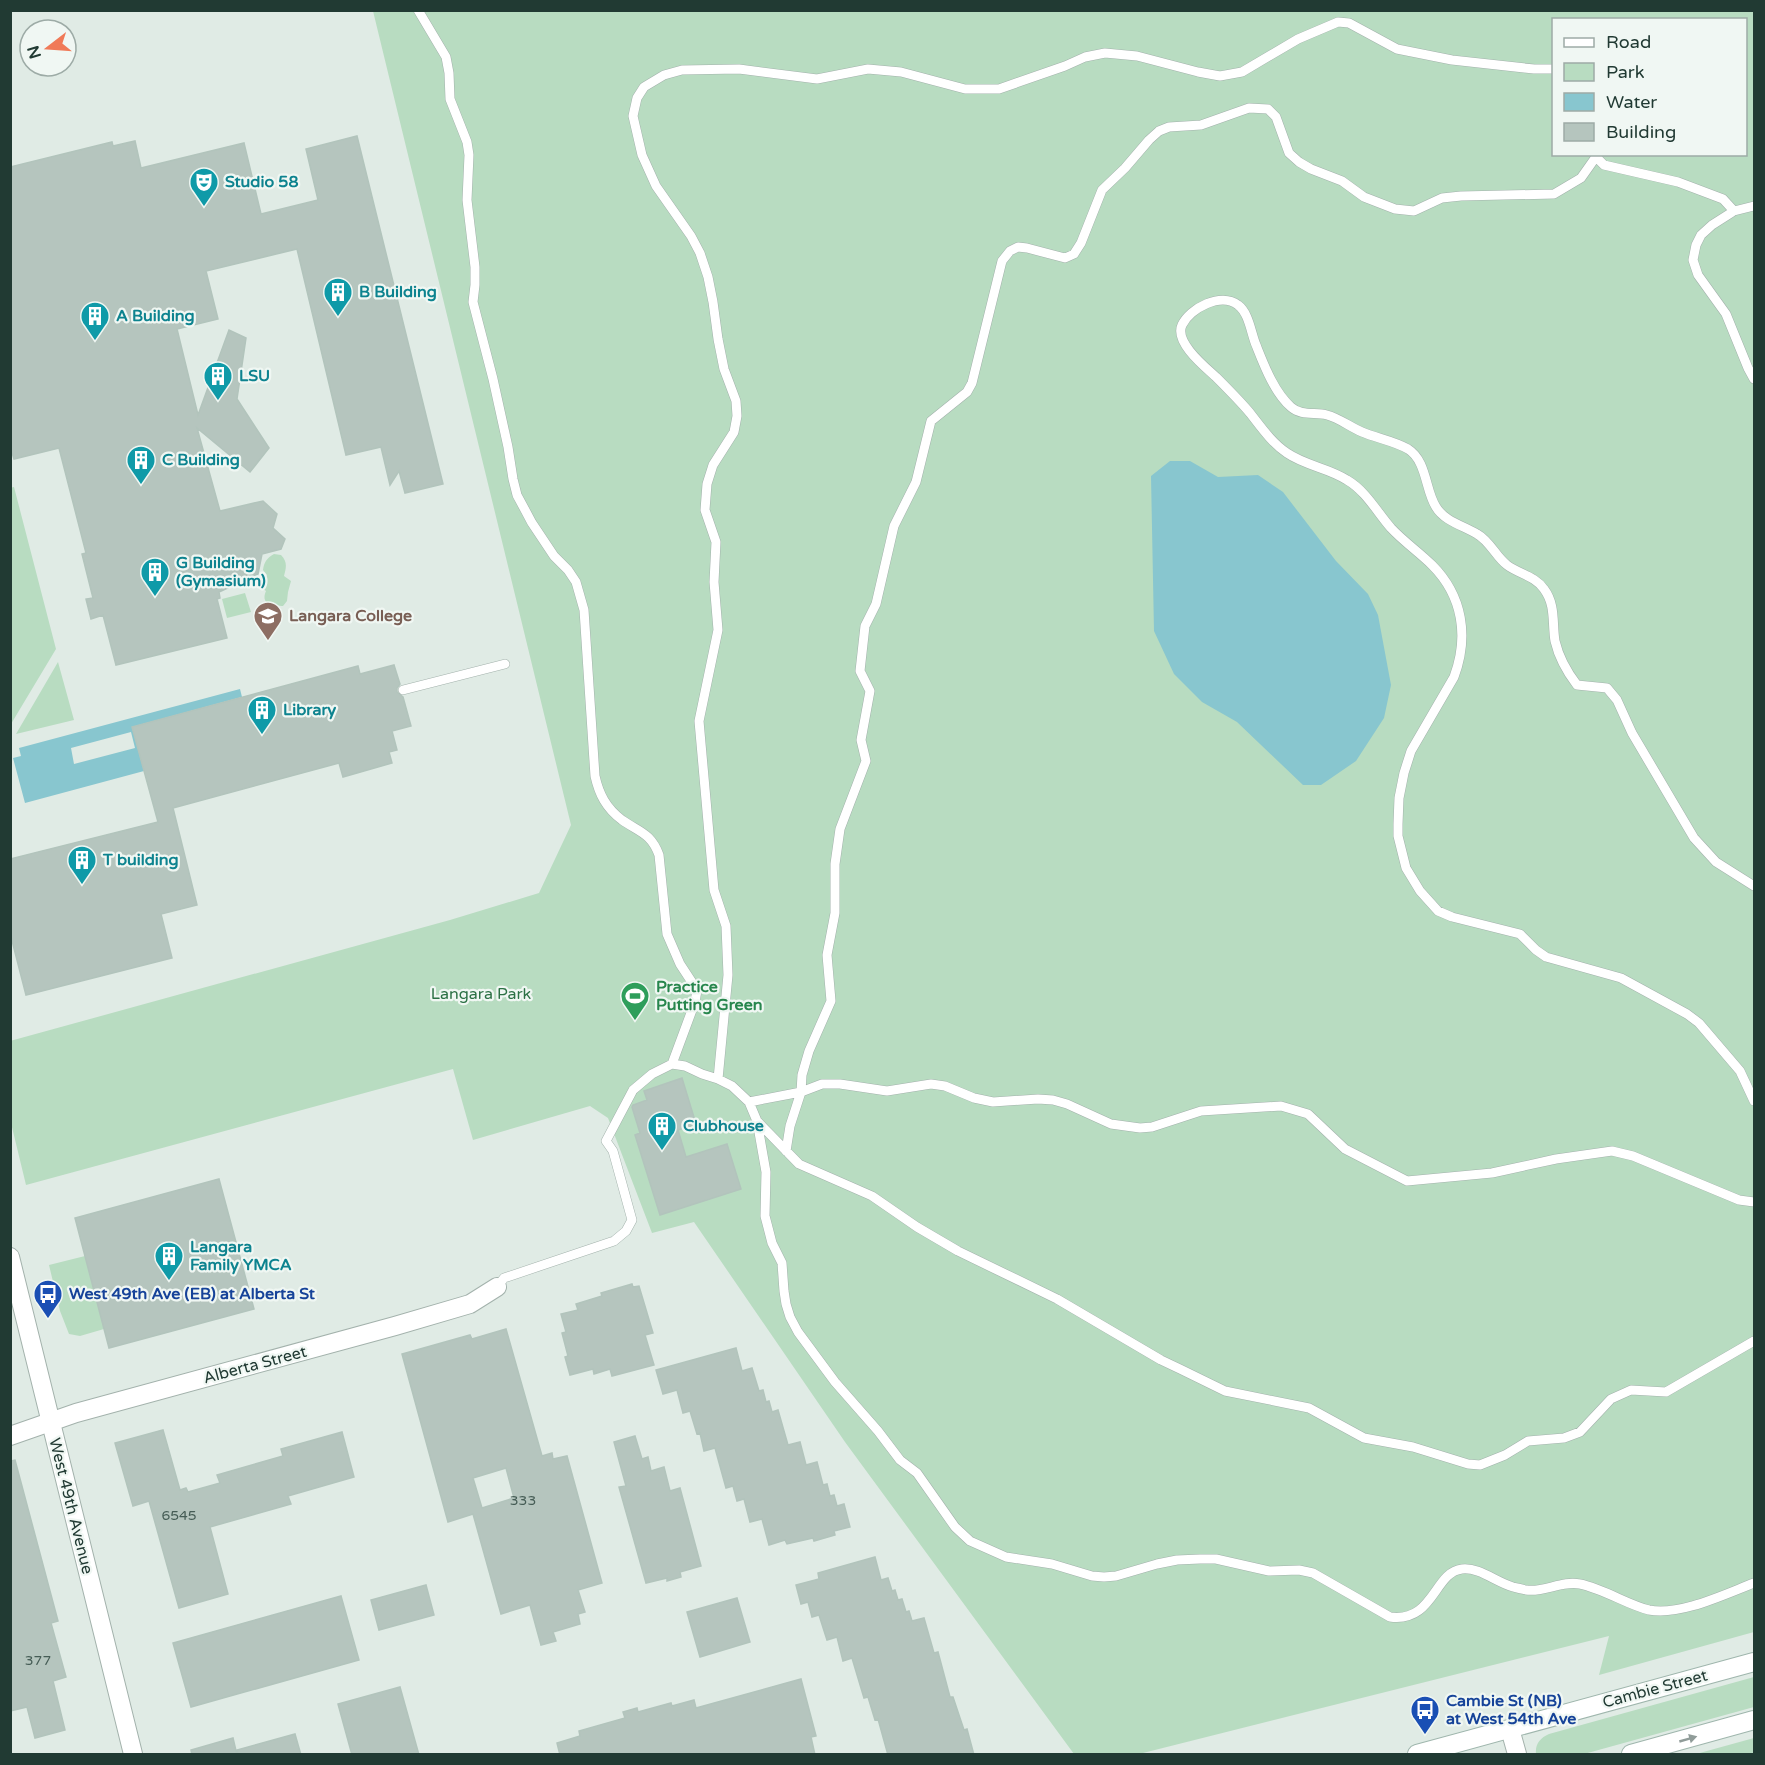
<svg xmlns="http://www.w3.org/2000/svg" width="1765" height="1765" font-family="'Varela Round',sans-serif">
<rect width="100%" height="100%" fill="#e0ebe5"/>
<path fill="#b8dcc1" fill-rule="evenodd" d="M373,11H1754V1632L1599,1675L1609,1636L1139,1754H1074L845,1442L694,1222L652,1233L608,1118L590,1106L473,1140L453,1069L26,1185L11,1123L10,1041L450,920L539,893L571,825ZM1554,20H1746V154H1554Z
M14,487L56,649L11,724L10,488Z
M274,554L281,555C288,562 286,568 284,576L291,581L288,592L287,601L283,606C273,605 260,605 266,591L262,588V583L267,575L263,570C264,562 267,558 274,554Z
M245,593L251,612L227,618L222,599Z
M58,662L74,720L16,734Z
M85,1256L104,1329L80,1336L69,1334L60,1311L49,1265Z
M1754,1677V1707L1584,1754H1536C1535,1744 1540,1738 1549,1734Z
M1754,1738V1754H1696Z"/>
<path fill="#88c6cf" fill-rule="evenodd" d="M1170,461H1190L1218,477L1258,475L1283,492L1336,561L1368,594L1378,615L1391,685L1384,718L1356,761L1321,785H1303L1237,722L1202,702L1174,674L1154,631L1151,476Z
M240,689L242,697L132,727L144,771L25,803L13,758L21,756L19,748ZM131,732L135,748L74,764L71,748Z"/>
<path fill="#b5c5be" stroke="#b2c4bc" stroke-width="1.5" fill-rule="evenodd" d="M357,136L443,484L405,493L399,471L390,485L381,447L346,455L297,249L206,271L218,319L177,329L198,415L229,330L246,338L237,399L269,448L250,472L197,428L220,511L263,501L277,514L273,528L285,539L281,549L262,554L258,574L219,592L220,598L217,599L227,638L116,665L103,615L91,619L86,599L93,598L82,554L86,553L59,448L14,459L10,446V167L112,142L113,146L135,141L141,168L244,143L261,214L318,200L306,149Z
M394,665L400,684L397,688V692L403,697L411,726L392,731L397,750L389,752L392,763L343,777L339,763L173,808L197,905L161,914L172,958L26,995L10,933V859L158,822L132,727L358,666L360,674Z
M682,1078L696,1124L678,1130L686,1157L727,1144L741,1189L660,1215L635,1135L640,1133L632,1107L633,1105L647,1100L644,1091Z
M219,1179L254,1309L109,1348L75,1218Z
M632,1284L633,1287L639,1286L653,1333L645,1335L654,1365L612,1376L610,1369L594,1374L593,1369L570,1375L565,1357L568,1356L562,1333L566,1332L561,1314L578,1310L576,1304L602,1296L601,1293Z
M506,1329L542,1456L552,1453L553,1459L567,1456L602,1583L578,1590L585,1612L578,1614L580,1624L553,1632L556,1641L541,1645L530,1605L501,1614L473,1514L448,1522L402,1354L470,1335L472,1339ZM506,1468L514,1498L482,1508L473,1478Z
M736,1348L742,1371L752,1368L759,1391L763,1390L766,1402L769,1401L772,1412L778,1410L788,1445L800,1442L806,1465L817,1462L823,1485L827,1484L830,1496L834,1495L837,1506L844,1504L850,1527L834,1531L835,1535L814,1541L813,1538L787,1544L785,1540L769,1545L762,1519L750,1522L744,1499L737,1501L733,1486L726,1488L715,1448L704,1451L700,1433L697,1434L690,1411L683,1413L677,1390L663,1394L656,1370Z
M163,1430L180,1490L186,1488L188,1492L220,1483L217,1475L283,1456L281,1449L342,1432L354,1477L288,1496L291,1504L210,1527L228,1594L179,1608L149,1501L133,1506L115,1443Z
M635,1436L642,1459L648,1457L651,1471L664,1467L670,1491L680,1488L701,1566L680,1572L681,1577L667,1581V1578L646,1583L619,1487L626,1486L614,1442Z
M15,1460L58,1621L51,1623L66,1677L53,1681L65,1730L35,1738L27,1707L10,1711V1461Z
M875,1557L881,1580L888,1578L892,1591L895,1590L898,1600L902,1599L906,1612L909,1611L912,1621L924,1618L934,1653L938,1652L950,1697H953L964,1730L967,1729L974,1755H888L878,1719L875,1720L868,1697L864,1698L852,1658L843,1661L837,1637L827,1640L819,1615L812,1617L808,1602L801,1604L796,1585L819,1579L818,1573Z
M426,1585L434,1615L379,1630L371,1600Z
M341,1596L359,1660L191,1707L173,1643Z
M737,1598L750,1642L700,1657L687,1612Z
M801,1679L816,1736L811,1737L815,1755H560L557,1743L580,1736L579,1731L625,1718L623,1712L637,1708L638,1712L671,1703L672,1706L694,1700L696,1708Z
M400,1687L419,1755H352L338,1704Z
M295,1734L301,1755H238L237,1750Z
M233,1738L237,1755H192L191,1750Z"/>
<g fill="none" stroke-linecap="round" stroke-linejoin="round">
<g stroke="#a3b2ac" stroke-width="10">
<path id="service" d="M418,10L446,57L449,73L450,99L467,142L469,155L467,200L475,267V285L473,302L493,379L508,447L513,479L517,495L532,523L554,556L568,570L576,582L584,610L595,776C599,794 606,808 622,820C639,832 651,833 659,855L667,934L680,964L697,990L695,1002L672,1064
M1597,158L1604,165L1678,182L1723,199L1734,211
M1754,206L1734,211L1712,225L1701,235L1696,245L1693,260L1698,275L1726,314L1748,368L1754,379
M403,690L505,664
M1754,886L1716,862L1694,838L1632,733L1617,700L1607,688L1577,685C1567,672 1559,658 1555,641C1552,623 1556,605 1544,589C1535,576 1519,574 1507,565C1496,557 1490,541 1477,534C1464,526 1444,521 1436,507C1425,490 1427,461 1408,449C1394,441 1376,438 1362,432C1350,427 1339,418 1327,415C1315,412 1301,416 1291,407C1274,392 1264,365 1256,345C1251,333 1249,313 1238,305C1221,292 1190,308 1182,325C1174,342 1205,367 1216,377C1228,389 1240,401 1250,413C1261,427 1272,443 1287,453C1306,466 1329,468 1347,480C1366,491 1377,512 1391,528C1404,542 1419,552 1432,565C1463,596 1469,637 1454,677L1411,751L1404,773L1399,798L1398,824V836L1406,868L1420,891L1438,911L1452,917L1520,934L1536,950L1546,957L1621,978L1687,1014L1699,1023L1740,1071L1754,1101
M718,1079L728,975L726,926L714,890L699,721L718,630L714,582L716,542L705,510L707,484L713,465L734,432L737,416L736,401L724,369L718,339L713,302L708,277L700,253L691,236L656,186L642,155L633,116L637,98L644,87L664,75L682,70L739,69L817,79L868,69L901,72L965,89H999L1065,66L1085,57L1105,53L1137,56L1198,72L1220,76L1242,72L1298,39L1338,22L1349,23L1397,49L1452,60L1534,69H1554
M749,1102L801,1092L822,1084H840L887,1091L931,1084L945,1086L974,1098L993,1102L1038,1099L1053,1100L1067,1104L1111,1124L1140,1128L1152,1127L1201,1111L1281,1106L1308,1114L1345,1149L1407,1181L1492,1173L1556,1159L1612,1151L1633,1156L1739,1200L1754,1202
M758,1122L799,1164L872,1196L917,1227L958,1251L1057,1299L1161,1360L1180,1369L1225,1391L1309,1408L1364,1438L1413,1447L1468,1464L1480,1465L1505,1455L1528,1441L1564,1438L1580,1432L1611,1399L1631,1390L1666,1392L1754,1341
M786,1151L790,1126L801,1092L802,1075L809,1051L831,1001L827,955L835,913V864L840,829L866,761L861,740L870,691L860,671L865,626L876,604L894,526L916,482L931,421L967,392L972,383L1002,261L1010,251L1018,247L1027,248L1065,258L1074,254L1081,243L1102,190L1125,168L1149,140L1159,131L1169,127L1201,125L1249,108L1268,109L1276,117L1289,153L1299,162L1311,169L1342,181L1364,197L1395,209L1414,211L1442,198L1461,196L1554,194L1581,178L1598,154
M497,1287L504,1278L614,1241L626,1231L632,1220L613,1151L606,1141L633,1090L652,1074L672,1064L685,1066L702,1074L718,1079L732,1086L749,1102L757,1121L766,1172L765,1216L772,1243L782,1263L784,1291L786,1304L790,1317L798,1332L835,1382L878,1431L900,1460L917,1473L955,1527L970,1541L1006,1557L1052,1564L1092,1576L1104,1577L1116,1576L1157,1564L1177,1560L1200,1559H1216L1269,1571L1299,1570L1313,1573L1390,1617C1434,1623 1434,1572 1462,1569C1479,1567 1496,1582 1513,1587C1517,1588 1522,1589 1526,1590C1544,1593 1562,1580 1580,1584C1604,1589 1628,1605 1649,1610C1680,1616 1725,1594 1754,1583"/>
</g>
<g stroke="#a3b2ac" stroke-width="20">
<path id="minor" d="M10,1436L76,1413L395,1326L470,1304L497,1287
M1510,1729L1517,1754"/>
</g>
<g stroke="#a3b2ac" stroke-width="20">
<path id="tertiary" d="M10,1257L133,1754"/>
</g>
<g stroke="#9fb6ad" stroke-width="20">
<path id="secondary" d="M1417,1754L1754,1662
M1631,1754L1754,1720"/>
</g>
<use href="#service" stroke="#fff" stroke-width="9"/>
<use href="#minor" stroke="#fff" stroke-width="18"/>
<use href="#tertiary" stroke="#fff" stroke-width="18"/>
<use href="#secondary" stroke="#fff" stroke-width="18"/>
</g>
<defs><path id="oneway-solid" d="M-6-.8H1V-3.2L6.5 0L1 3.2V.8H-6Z" transform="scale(1.5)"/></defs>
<use fill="#909c99" href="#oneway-solid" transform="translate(1688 1739) rotate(-16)"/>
<defs>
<g id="theatre-pin" transform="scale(1.5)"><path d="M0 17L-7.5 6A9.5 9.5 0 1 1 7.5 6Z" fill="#0f9aa8" stroke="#f0f7f3"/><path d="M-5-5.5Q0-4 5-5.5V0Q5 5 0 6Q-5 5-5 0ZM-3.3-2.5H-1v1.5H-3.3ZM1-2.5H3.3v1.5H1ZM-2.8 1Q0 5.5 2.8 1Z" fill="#fff"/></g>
<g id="building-pin" transform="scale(1.5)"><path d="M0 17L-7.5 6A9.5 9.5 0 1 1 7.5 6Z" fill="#0f9aa8" stroke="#f0f7f3"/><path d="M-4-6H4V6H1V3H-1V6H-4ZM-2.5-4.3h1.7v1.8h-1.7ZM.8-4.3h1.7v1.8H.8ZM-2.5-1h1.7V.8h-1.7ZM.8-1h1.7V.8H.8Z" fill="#fff"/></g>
<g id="university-pin" transform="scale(1.5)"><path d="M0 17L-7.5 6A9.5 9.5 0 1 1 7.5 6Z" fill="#8d6e63" stroke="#f0f7f3"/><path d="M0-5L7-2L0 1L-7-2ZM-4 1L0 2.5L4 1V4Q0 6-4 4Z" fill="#fff"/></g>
<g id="stadium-pin" transform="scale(1.5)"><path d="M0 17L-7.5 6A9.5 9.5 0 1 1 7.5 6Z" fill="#2e9e5b" stroke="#f0f7f3"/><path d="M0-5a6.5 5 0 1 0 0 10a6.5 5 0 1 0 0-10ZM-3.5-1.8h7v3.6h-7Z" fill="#fff"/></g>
<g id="bus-pin" transform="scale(1.5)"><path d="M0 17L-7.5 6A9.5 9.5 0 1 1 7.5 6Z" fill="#1a4fb4" stroke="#f0f7f3"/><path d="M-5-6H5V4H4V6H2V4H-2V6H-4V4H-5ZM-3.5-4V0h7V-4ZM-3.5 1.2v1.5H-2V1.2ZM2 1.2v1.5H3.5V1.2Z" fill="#fff"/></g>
</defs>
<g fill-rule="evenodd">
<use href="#theatre-pin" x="204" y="182"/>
<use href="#building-pin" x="338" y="292"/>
<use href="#building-pin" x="95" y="316"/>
<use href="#building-pin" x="218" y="376"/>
<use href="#building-pin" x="141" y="460"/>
<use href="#building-pin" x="155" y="572"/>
<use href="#university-pin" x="268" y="616"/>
<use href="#building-pin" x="262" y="710"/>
<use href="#building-pin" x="82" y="860"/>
<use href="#stadium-pin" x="635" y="996"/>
<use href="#building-pin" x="662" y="1126"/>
<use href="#building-pin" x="169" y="1256"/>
<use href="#bus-pin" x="48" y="1294"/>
<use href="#bus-pin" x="1425" y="1710"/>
</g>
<g text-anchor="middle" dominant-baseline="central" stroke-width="4.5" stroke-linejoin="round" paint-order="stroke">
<g font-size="14" fill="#465d56">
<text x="523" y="1500">333</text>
<text x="179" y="1515">6545</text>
<text x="38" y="1660">377</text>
</g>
<g font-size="16" font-weight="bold" fill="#0d838f" stroke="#f0f7f3" text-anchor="start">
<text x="225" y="182">Studio 58</text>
<text x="359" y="292">B Building</text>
<text x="116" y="316">A Building</text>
<text x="239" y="376">LSU</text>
<text x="162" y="460">C Building</text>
<text x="176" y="563">G Building<tspan x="176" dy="18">(Gymasium)</tspan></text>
<text x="283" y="710">Library</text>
<text x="103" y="860">T building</text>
<text x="683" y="1126">Clubhouse</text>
<text x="190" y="1247">Langara<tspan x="190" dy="18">Family YMCA</tspan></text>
</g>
<g font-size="16" font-weight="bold" fill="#785e54" stroke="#f0f7f3" text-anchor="start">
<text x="289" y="616">Langara College</text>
</g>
<g font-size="16" font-weight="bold" fill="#27864d" stroke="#f0f7f3" text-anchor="start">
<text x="656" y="987">Practice<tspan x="656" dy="18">Putting Green</tspan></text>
</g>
<g font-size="16" fill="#2c7145" stroke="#f0f7f3">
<text x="481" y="994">Langara Park</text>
</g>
<g font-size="16" font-weight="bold" fill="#164399" stroke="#f0f7f3" text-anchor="start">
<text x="69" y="1294">West 49th Ave (EB) at Alberta St</text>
<text x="1446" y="1701">Cambie St (NB)<tspan x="1446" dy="18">at West 54th Ave</tspan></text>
</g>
<g font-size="16" fill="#213a33" stroke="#f0f7f3">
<text transform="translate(255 1365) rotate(-15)">Alberta Street</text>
<text transform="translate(71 1506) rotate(76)">West 49th Avenue</text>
<text transform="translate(1655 1689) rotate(-15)">Cambie Street</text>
</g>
</g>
<rect width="1765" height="1765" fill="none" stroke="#213a33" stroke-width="24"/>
<rect x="1552" y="18" width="195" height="138" fill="#f0f7f3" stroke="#9daba6" stroke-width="1.5"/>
<rect x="1564" y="38" width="30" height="9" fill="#ffffff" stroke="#9daba6" stroke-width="1.5"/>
<text x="1606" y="48" font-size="18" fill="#213a33">Road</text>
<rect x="1564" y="63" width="30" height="18" fill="#b8dcc1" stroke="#9daba6" stroke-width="1.5"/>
<text x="1606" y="78" font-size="18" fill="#213a33">Park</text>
<rect x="1564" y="93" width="30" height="18" fill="#88c6cf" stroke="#9daba6" stroke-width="1.5"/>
<text x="1606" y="108" font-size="18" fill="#213a33">Water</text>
<rect x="1564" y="123" width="30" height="18" fill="#b5c5be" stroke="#9daba6" stroke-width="1.5"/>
<text x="1606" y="138" font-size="18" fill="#213a33">Building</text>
<g transform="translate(48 48) rotate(253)"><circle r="28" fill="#f0f7f3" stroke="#9daba6" stroke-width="1.5"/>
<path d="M0-4.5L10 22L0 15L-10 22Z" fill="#f07a58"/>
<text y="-9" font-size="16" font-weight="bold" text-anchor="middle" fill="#213a33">N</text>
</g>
</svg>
